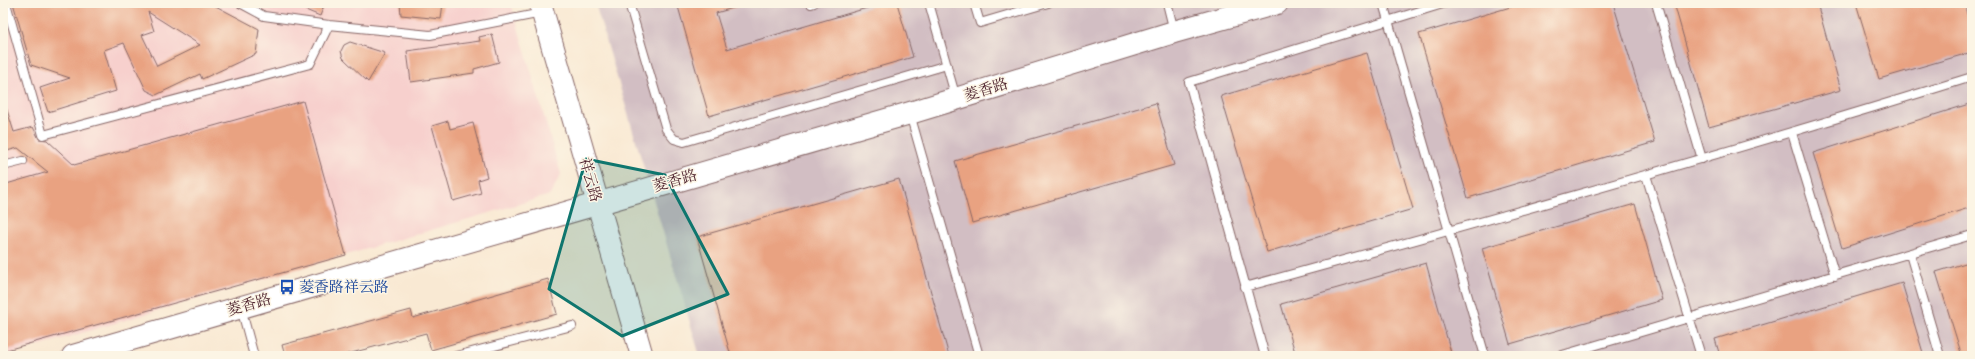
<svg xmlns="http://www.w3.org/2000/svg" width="1975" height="359" font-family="'Libre Bodoni','Noto Serif SC',serif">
<rect width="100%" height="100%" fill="#fcf5e5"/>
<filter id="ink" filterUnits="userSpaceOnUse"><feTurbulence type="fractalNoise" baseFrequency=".025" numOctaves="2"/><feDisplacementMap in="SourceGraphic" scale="8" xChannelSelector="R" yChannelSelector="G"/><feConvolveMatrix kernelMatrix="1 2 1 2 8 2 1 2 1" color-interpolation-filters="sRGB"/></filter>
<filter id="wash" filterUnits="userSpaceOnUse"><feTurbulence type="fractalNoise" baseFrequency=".012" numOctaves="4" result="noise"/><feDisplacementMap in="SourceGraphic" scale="16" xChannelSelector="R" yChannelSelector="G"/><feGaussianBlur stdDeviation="0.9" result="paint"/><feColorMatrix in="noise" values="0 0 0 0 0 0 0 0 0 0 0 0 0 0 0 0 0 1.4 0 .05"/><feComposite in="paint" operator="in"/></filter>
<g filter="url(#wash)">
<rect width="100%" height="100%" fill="#f9e9d3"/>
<path fill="#f7d0cd" d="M3,3H511L561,174L550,195L3,356Z"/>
<path fill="#d2bec3" d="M595,3H1972V356H700Z"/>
<g id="blocks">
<path fill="#e9a281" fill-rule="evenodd" d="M13,3H210L259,29L256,54L202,79L200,74L156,95L146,90L124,43L104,50L116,91L48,112L40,88L70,78L31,65ZM148,12L200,45L157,66L142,35L154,31Z
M289,3H325L320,16Z
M400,3H443L441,19L401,15Z
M677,3H740V6L716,13L727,49L884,3H897L913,57L709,116Z
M1524,3H1613L1655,142L1468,198L1419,34Z
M1674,3H1817L1841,90L1709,127Z
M1856,3H1964L1972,32V52L1879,79Z
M492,34L499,62L474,69V73L411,82L407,51L480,41L479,37Z
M350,42L385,53L368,82L343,58L341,51L344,45Z
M1367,53L1413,209L1267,252L1221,96Z
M303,101L346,255L3,351V185L48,172L18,148L3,152V107H6L14,132L33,127L39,139L47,140L74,165Z
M1156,103L1174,165L972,223L955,161Z
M1969,104L1972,114V207L1842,248L1813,153Z
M448,121L450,129L473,123L487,177L478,180L481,193L453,201L432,126Z
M899,179L949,356H731L697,237Z
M1635,204L1662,300L1510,344L1482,248Z
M1972,261V356H1962L1936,272Z
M1426,263L1452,356H1296L1281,304Z
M548,279L557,314L431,350L426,333L340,356H285L282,345L411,310L413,318Z
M1902,283L1924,356H1720L1715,339Z"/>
</g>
</g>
<g filter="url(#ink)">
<use href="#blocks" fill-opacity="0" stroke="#876666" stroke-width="1"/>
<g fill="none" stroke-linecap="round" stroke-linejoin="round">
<g stroke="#876666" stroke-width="10">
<path id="lane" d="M6,3L43,135L310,64L329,25
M240,3L264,16L329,25L430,35L542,13
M629,3L666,129L674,139L684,142L947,65
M929,3L956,98
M974,3L980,23L1048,3
M1167,3L1174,31
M1383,3L1485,356
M1656,3L1702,159
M811,4L814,3
M910,114L979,356
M1792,133L1835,276
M3,166L23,161
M1646,175L1701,356
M1910,254L1940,356
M1245,287C1488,221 1731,152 1972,77
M241,308L254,356
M456,356L572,326
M1265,356L1189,82L1446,3
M1559,356L1972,235"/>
</g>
<g stroke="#876666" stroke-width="24">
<path id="secondary" d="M540,3L642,356
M73,356L910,113L1174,32L1277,3"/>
</g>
<use href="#lane" stroke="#fff" stroke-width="8"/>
<use href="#secondary" stroke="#fff" stroke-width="22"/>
</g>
</g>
<path fill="#0f766e" fill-opacity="0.2" stroke="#0f766e" stroke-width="3" stroke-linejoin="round" d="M586,159L665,175L728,294L622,336L549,289Z"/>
<defs>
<g id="bus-bare" transform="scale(1.2)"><path d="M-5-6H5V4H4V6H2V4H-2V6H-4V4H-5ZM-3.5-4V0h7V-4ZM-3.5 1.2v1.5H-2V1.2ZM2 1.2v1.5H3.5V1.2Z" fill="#1a4fb4" stroke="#fcf5e5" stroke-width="2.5" paint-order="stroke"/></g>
</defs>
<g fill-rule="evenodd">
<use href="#bus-bare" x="287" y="287"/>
</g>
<g text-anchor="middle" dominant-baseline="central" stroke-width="3" stroke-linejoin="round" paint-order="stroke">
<g font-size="15" fill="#4a1f2b" stroke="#fcf5e5">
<text transform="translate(986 90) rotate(-17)">菱香路</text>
<text transform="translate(590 180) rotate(74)">祥云路</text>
<text transform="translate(675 181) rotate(-16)">菱香路</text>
<text transform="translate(249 305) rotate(-16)">菱香路</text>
</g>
<g font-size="15" fill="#164399" stroke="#fcf5e5" text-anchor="start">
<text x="299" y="287">菱香路祥云路</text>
</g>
</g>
<rect width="1975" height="359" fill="none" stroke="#fcf5e5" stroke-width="16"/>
</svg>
